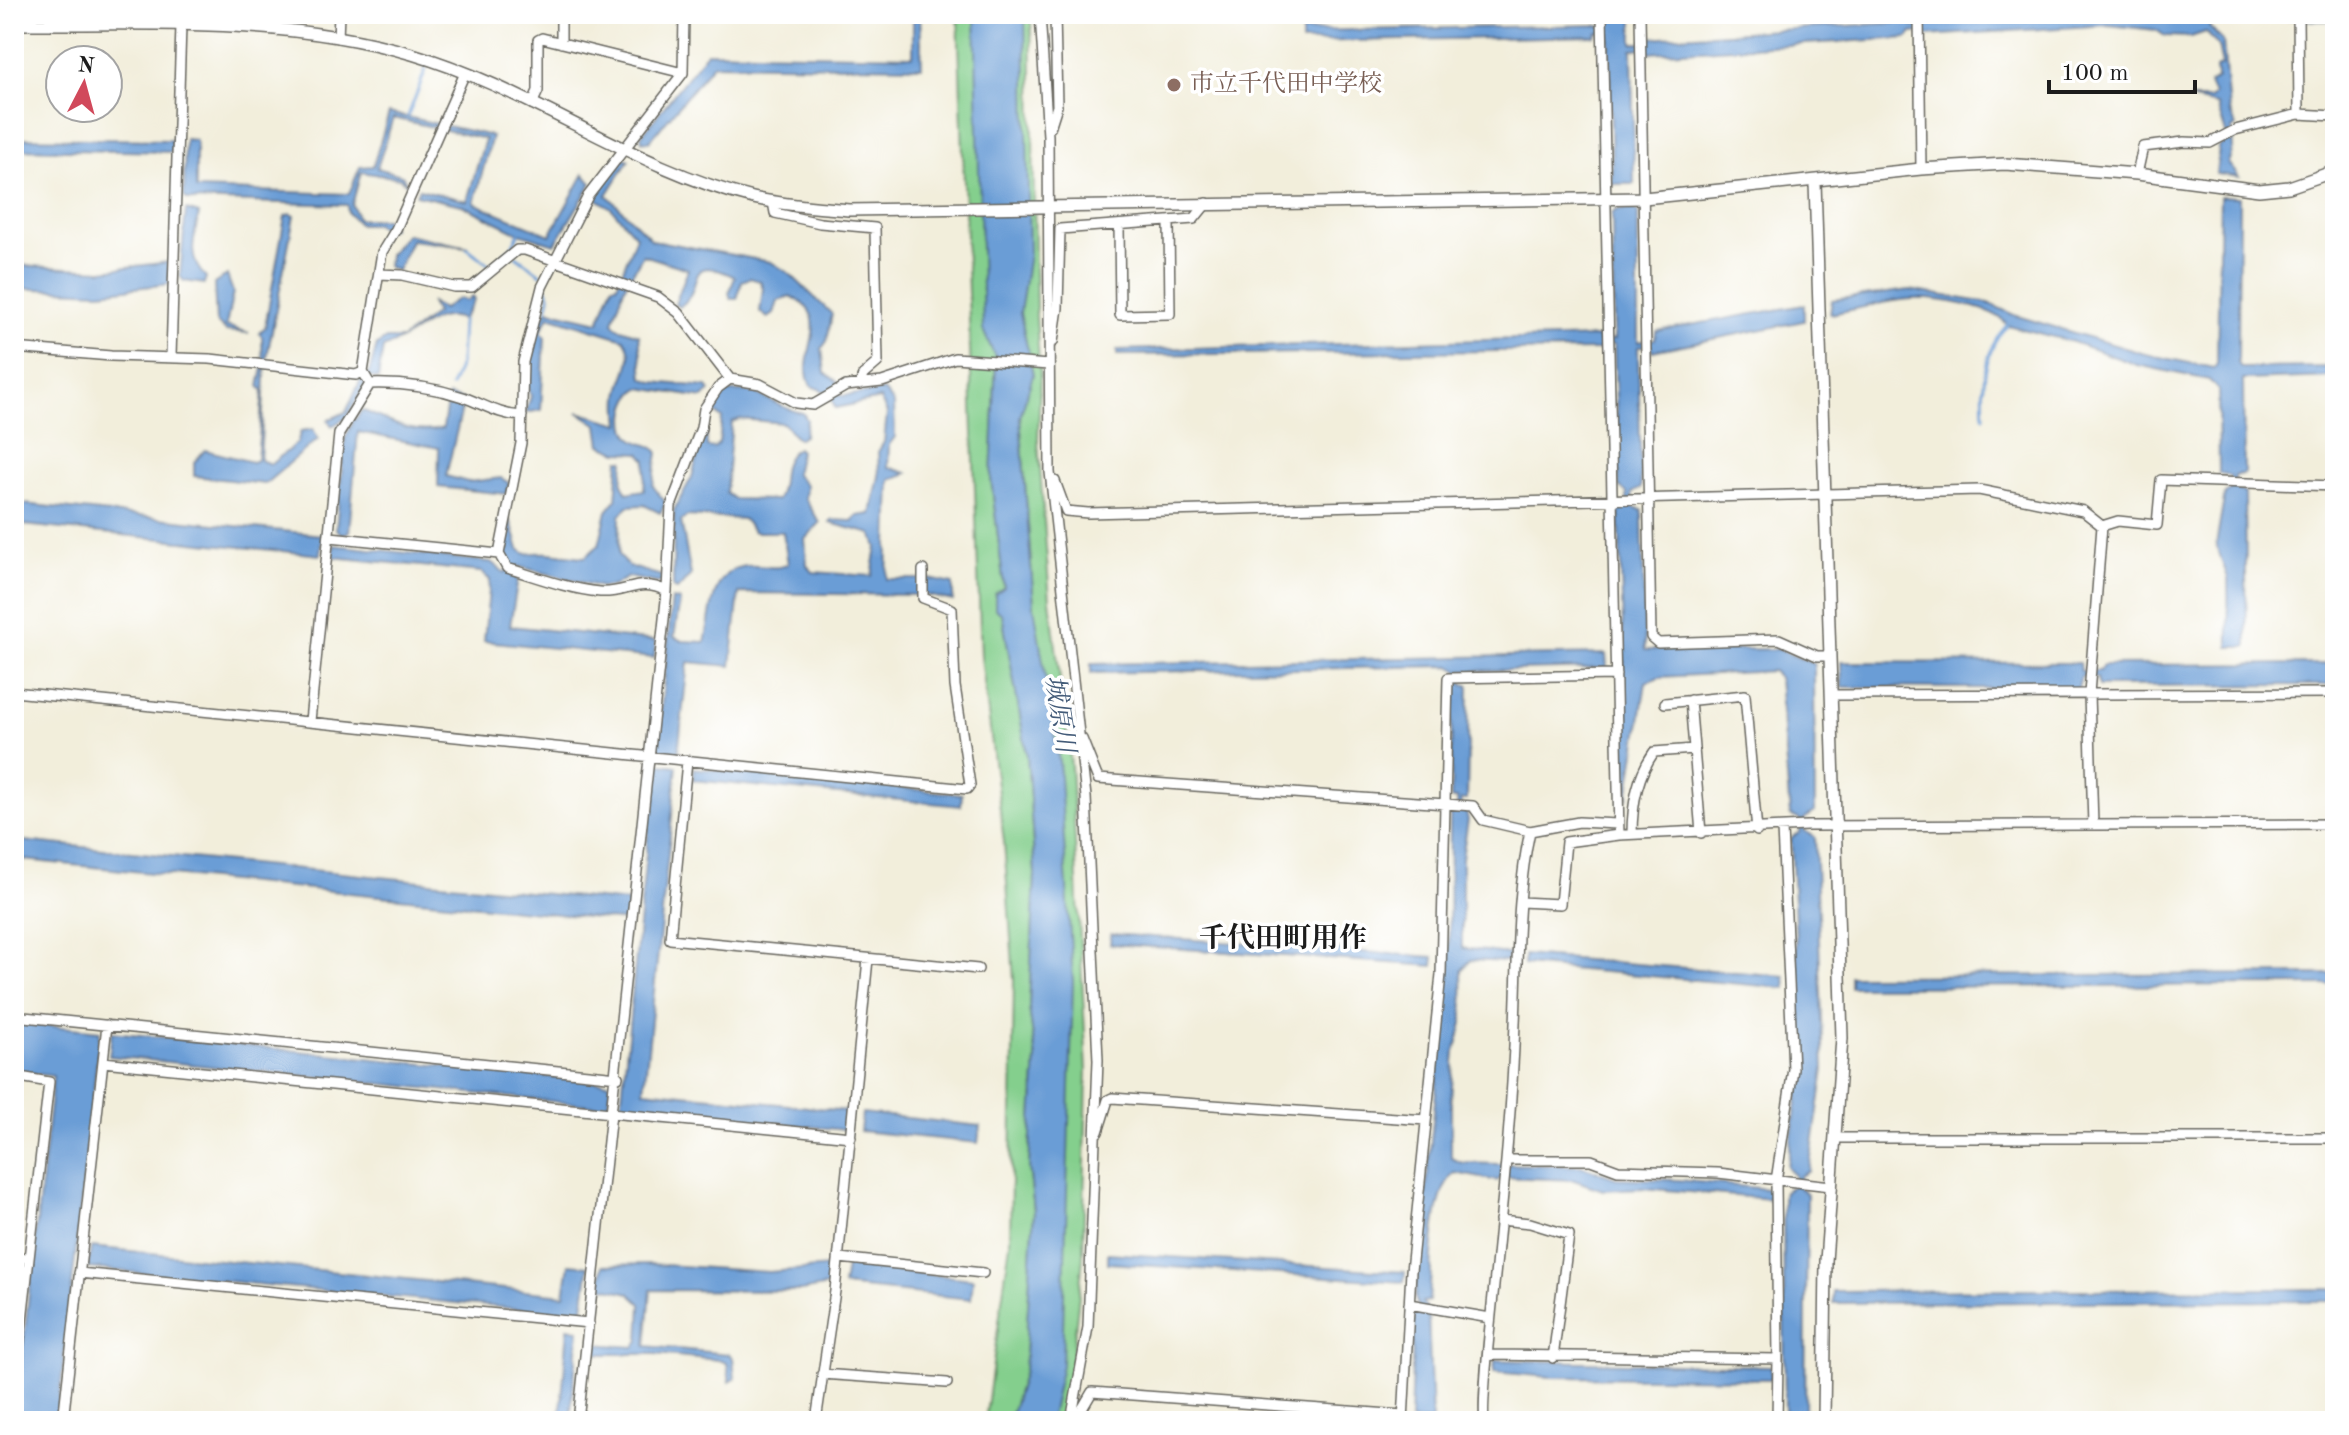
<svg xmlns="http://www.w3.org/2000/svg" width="2349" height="1435" font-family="'Old Standard TT','Noto Serif JP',serif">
<rect width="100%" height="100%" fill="#fff"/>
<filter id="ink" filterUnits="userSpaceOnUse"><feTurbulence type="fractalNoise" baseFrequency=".0125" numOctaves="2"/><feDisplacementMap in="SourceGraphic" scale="16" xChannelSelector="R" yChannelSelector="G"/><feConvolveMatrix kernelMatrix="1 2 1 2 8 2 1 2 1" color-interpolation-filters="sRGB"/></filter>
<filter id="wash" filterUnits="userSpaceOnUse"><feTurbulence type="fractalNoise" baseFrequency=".006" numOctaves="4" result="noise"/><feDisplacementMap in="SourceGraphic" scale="32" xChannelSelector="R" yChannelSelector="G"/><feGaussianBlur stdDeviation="1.8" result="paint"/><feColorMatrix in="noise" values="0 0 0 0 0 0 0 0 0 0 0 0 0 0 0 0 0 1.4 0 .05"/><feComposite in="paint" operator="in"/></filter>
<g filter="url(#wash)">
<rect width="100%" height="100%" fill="#f2eedb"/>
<path fill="#84cf8d" stroke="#507654" stroke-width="2" d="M958,14H988L996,358L991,479L1004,587L995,594V608L1002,614L1027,755L1035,874L1029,1008L1036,1059L1029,1166L1034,1211L1024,1371L1009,1421H985L1010,1243L1014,980L1004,842L981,657Z
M1010,14H1031L1036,316L1040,378L1038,441L1050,600L1071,765L1087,1071L1083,1258L1070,1377L1061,1421H1039L1053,1368L1034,606L1012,303Z"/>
<path fill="#6b9dd6" stroke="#445c79" stroke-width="2" d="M913,14H920L922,67L713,64L649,142L642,141L641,136L707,52L913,56Z
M975,14H1025L1029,254L1020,313L1033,375L1020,417L1034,606L1059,761L1073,982L1062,1365L1050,1421H1009L1024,1371L1034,1211L1029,1166L1036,1059L1029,1008L1035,874L1027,755L1002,614L995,609V594L1004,587L991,479L996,359L983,330Z
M1609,14H1633V43H1644L1646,38L1909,22L1913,27L1924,26L1926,21L2078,14H2335V20C2307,23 2271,13 2246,23L2229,15L2214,18L2209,27L2223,41L2229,111L2236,126L2232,129L2233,149L2228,163L2239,177L2216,174L2219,148L2227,137L2217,105L2189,99H2210L2214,95L2209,84L2217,78L2216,68L2222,66L2218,46L2206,32L2191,37L2165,36L2156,30L2108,25L1926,36L1923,32L1912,33L1908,38L1648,53L1645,48L1632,49L1634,184H1612L1609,32H1597L1595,36L1302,42V31L1595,25L1608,28Z
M389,113L492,136L474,203L550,235L584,174L592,183L555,244L519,233L462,205L416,195L419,189L467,201L485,139L393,118L377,168L402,175L410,187L400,178L361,172L352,205L358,219H385L391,223L392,228L387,231L375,224H359L348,213L347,205L188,200L184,197L185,139L196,140V189L349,194L360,167L373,166Z
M14,138L172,140V152L14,149Z
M623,157L629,160L607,195L652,240L771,262L790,274L832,314L827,341L822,348L825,373L837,381L840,396L884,391L894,403L895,437L889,445L888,467L907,473L890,480L887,579H930L953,584V601L926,595L739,593L731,666L688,662L678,754L657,752L672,599L680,600L674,637L682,641L705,642C713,607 711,562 757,566C767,566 779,570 788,564L783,532H754L743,519L687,516L681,521L691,575L677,590L673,588L674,510L692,477L704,430L707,428V447L714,448L719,443L722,418L711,410L720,393C766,386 765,405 803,413L807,420L804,436L798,439L783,423L740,419L732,422L726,493L734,499L777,500C787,481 776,463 797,448L800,451L795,474L806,486L805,499L820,523L805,539L807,565L813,572L872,576L877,547L872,534L830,523L831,520L852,521L857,516L871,514L879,476L878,452L884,442L887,413L880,399L835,408L829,393L811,386C794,353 839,319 790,296L778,301L774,314L768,318L760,312L763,288L760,281L750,278L742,281L737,299H731L729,293L735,277C681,251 707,289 679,307L675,304L688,269L643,255L624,288L613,322L618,328L639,335L643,378L653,382L707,387L710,391L703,398L640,388C625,396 618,429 635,440C644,446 652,443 658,453L653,486L666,503L660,513L644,505L628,506L620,516L619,555L628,566L662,576L665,580L658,583L628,577L613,586L601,587L517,566L513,576L518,579L510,626L656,641L654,658L484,641L490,580L481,572L333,557L334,545L491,562L505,573L510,564L504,552L510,519L519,549L526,554C547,550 564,556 585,557L599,545L607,511L616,500L619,460H624L622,484L627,493L644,490L646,460L640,453L618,452L601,445L598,425L578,412L620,424C619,415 618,406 619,397C621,376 639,360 624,339L549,316L541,331L545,337L541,410L526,413L531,396C518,371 533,333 547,310L599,322L613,285H617L636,236L611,208L594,197Z
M2220,196L2239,197L2238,363L2241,368L2335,367V377L2243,380L2244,473L2235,476V489L2245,493L2247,647H2229L2228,578L2216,545L2225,493L2231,489V476L2219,474L2218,390L2209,380L2137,365L2073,342L2007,325C1996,306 1934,298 1912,299C1886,300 1856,310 1830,314L1832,300L1910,290L1988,303L2014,315L2145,354L2214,368L2217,364Z
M1633,209L1638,212V342L1655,339L1656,331L1804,305V321L1652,351L1651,345L1638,347L1641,488L1632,493L1633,508L1642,510L1645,650L1777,649L1814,664L1815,812L1804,819L1805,831L1815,837L1824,1070L1809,1171L1800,1176L1798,1187L1807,1194L1805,1421H1785L1783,1196L1784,1191L1793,1186L1795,1176L1787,1166L1802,1070L1791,839L1800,832V820L1790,815L1779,678L1773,671L1659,677L1646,682L1628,797L1622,789L1624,661L1619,511L1627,508V493L1619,487L1614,345H1601L1599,350L1117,355V350L1598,337L1599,342L1614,340L1612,214L1616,210Z
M186,210L199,214C194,238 186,259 206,277L204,284L184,281L180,276Z
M290,214L294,216L266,362L260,460L271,464L297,443L301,431L313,429L318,439L265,484L194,476V462L205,450L252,462L257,460L263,391L259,386L263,368L262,337L259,333L265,327L285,216Z
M406,234L468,247L411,240L397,271L388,267L389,255Z
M170,262L169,284L100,292L14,288V265L102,270Z
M227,275L233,292L226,326L249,333L226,331L216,322L214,284Z
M472,297L474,300L462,320C437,306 412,339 383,348L378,379L370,377L348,415L355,420L362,410C389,421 414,437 443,428L448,396L464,400L446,476L468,482L501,478L509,483L506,494L438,487L439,448L358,432L349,532L342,534L336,529L345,438L353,423L346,418L332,426L328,420L346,412L361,379L369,373L377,345L386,339H402L436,313L431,303L443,309L458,298L467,301Z
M14,503L322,535L320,555L14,524Z
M1606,654L1607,668L1462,671L1463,684L1469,685L1467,800H1461V810L1466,811L1468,820L1462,858V948L1509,954L1506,962L1471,960L1462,970L1463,1023L1455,1052L1451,1098V1158L1463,1163L1582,1166L1616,1178L1679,1180L1768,1189L1770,1199L1642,1188L1603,1190L1574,1180L1502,1177L1497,1181L1455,1173C1431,1192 1432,1269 1429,1301L1422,1302L1428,1310L1432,1421H1410L1414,1312L1418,1308L1415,1298L1449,963L1450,809L1457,808V799H1451L1452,685L1459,684V671L1450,666L1091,673V664Z
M1841,662L2080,663L2081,671H2099L2103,665L2335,664V685L2099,686L2097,678L2081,676L2078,689L1842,687Z
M655,763L677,766L644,1090L846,1111L844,1130L621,1107Z
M694,768L962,794L961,806L693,780Z
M14,840L628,902L626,921L14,859Z
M1111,934L1434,957L1433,966L1110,944Z
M1524,955L1785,976L1786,988L1524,965Z
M2335,974V985L1850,987V976Z
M14,1022L100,1031L57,1421L15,1419L53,1076L14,1071Z
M112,1032L610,1083L608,1107L109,1056Z
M862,1113L980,1126L978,1143L860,1131Z
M91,1247L564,1295L569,1264L589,1266L582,1315L88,1268Z
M1108,1253L1405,1272L1404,1282L1108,1263Z
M650,1264L769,1272L829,1267L828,1286L801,1291L651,1290L646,1346L729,1354L733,1358L735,1379L730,1382L727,1363L719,1360L655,1354H592L594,1344L635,1347L639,1340L641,1304L629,1293L600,1286L603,1265Z
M846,1266L973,1279L971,1299L843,1286Z
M2335,1289V1301L1833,1303V1291Z
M568,1328L579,1330L570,1421H560Z
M1495,1360L1771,1366V1379L1551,1377L1494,1372Z"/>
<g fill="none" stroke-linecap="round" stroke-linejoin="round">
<path stroke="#6b9dd6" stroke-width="3" d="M408,116L426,69
M467,248L491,266L511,248L519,233
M516,256L541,274
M545,285L550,297L547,310
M451,387L460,364L462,320
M1984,417C1982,384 1983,351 2007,325"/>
</g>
</g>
<g filter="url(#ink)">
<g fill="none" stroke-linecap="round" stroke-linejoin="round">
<g stroke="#67665f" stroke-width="12">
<path id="minor" d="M561,14V43
M1040,14L1048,136L1050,472L1086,797L1098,1060L1088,1327L1071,1421
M1602,14L1619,835
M1640,14L1651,637L1658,643L1779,639L1817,656H1830
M1919,14L1921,169
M2298,14L2299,114
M338,38L339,14
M532,104L538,91V40L542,38L683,73
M1050,128L1057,106L1055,14
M2137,174L2143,147L2184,142L2210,143L2235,130L2299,114L2335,116
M773,202L775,213L820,223L875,228L878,362L863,375L860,385
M1119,225L1120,315L1170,314L1169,221
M379,274L402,275L454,287H472L517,250H525L658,297L679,313L730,379L760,384L796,403L813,405L846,386L882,382L955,358L1049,365
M1053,342L1058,308L1060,229L1194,219L1207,203
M14,348L111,356L210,359L356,375L363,372L370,384C403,383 432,387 463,397C483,404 499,415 522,416
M171,357L181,25
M363,372L382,252L396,229L465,73
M1055,481L1066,511L1088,513L1979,490L2083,511L2102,526
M2102,526L2118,521L2157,525L2161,480L2335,486
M330,537L499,554
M667,591C638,577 627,594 600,592C568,589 537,577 507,568L499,554L521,443L523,362L542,287L588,196L683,73L684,14
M14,692L967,789L970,785L955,686L952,609L923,598V570
M1831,695L2335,693
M1690,700L1701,833
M1665,703L1745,695L1757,831
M310,721L339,434L370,384
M1082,739L1098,779L1473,806L1483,820L1530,831L1579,822L1617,824
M687,761L670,939L978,969
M2093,825L2089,694L2102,526
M1632,834C1632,806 1637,776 1654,752L1694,749
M1521,902L1560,904L1566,842L1619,835L1807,826L2335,824
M14,1016L618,1077
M103,1062L851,1137
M14,1076L49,1082L14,1391
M1098,1132L1108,1100L1112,1098L1426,1120
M1836,1138H2335
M1507,1160H1591L1618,1170L1718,1173L1831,1186
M1500,1220L1530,1223L1569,1235L1553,1358
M14,1257L29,1258
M839,1258L983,1273
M79,1273L589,1323
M1409,1304L1490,1318
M1490,1355L1778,1359L1776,1181L1793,1069L1782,829
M822,1374L947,1383
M63,1421L107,1025
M578,1421L667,591L671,506L701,428L704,409L718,388L730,379
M816,1421L835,1291L868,959
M1075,1421L1092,1392L1403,1415
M1403,1421L1411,1271L1441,974L1448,678L1616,675
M1485,1421C1480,1413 1494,1286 1496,1266C1504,1185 1512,1105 1515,1024C1518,959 1516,895 1530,831
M1777,1421L1778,1359"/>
</g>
<g stroke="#67665f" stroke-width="14">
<path id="tertiary" d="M14,24C145,25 285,16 412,54C529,88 634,169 753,198C784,205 817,207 849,210L1644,198L1921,169L2005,164L2137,174L2259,190L2289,187L2335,171
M1815,182L1842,1038L1826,1261L1824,1421"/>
</g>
<use href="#minor" stroke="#fff" stroke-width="9"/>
<use href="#tertiary" stroke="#fff" stroke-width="11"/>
</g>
</g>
<circle fill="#8d6e63" stroke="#fff" stroke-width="3" cx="1174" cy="85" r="8"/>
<g text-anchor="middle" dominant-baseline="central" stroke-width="7" stroke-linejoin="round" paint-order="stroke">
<g font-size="24" fill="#785e54" stroke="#fff" text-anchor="start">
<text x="1190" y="85">市立千代田中学校</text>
</g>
<g font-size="26" font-style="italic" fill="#445c79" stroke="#fff">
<text transform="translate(1059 714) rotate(81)">城原川</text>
</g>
<g font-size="28" font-weight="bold" fill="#1c1c1c" stroke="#fff">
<text x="1283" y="940">千代田町用作</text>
</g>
</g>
<rect width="2349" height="1435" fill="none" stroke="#fff" stroke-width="48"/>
<g transform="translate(84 84) rotate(6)"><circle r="38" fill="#ffffff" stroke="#a4a4a4" stroke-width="2"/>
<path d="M0-6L14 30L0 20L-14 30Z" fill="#d1495b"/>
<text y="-12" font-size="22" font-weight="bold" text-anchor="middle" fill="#1c1c1c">N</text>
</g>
<path d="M2049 80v12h146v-12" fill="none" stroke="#1c1c1c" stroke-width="4"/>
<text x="2061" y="80" font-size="24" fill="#1c1c1c" stroke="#ffffff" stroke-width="6" paint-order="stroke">100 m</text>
</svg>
